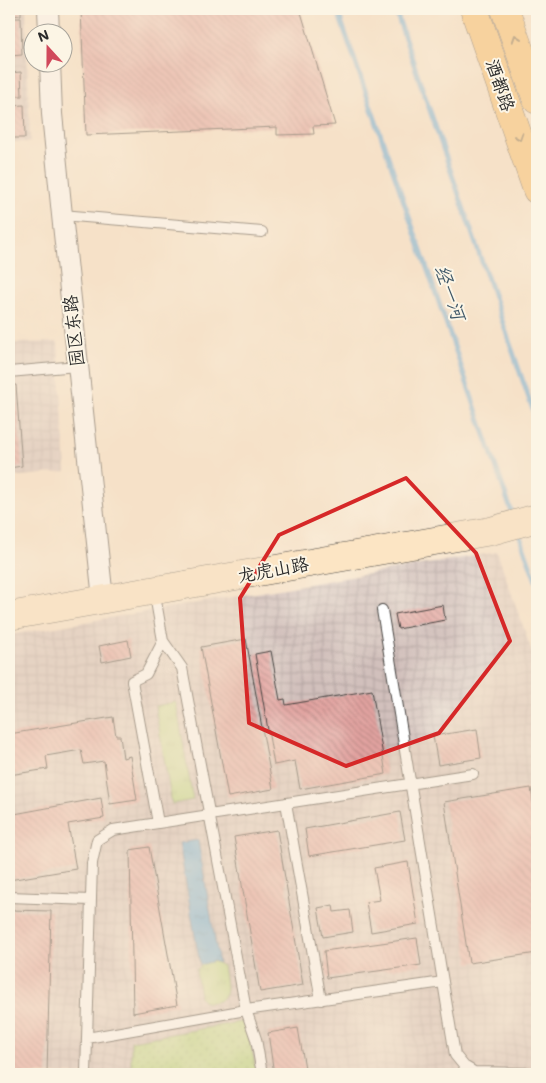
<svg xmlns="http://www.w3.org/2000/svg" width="546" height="1083" font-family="Mali,'LXGW WenKai TC',sans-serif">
<defs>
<pattern id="industrial-grid" width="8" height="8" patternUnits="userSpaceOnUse" patternTransform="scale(1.25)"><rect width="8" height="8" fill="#d1c0bc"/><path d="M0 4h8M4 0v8" fill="none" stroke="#b4a5a2"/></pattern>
<pattern id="grass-tufts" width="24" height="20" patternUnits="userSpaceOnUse" patternTransform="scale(1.25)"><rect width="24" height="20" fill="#b3d57d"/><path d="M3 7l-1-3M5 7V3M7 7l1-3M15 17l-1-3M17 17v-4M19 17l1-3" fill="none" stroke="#9ab76c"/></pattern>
<pattern id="garden-dots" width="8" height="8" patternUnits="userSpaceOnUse" patternTransform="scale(1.25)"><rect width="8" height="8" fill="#b3d57d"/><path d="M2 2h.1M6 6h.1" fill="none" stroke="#9ab76c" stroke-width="1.8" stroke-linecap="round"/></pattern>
<pattern id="water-ripples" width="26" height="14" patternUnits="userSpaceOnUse" patternTransform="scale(1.25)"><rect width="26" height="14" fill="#62a8d8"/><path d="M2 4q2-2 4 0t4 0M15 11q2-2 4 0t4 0" fill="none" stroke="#5189af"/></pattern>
<pattern id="building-back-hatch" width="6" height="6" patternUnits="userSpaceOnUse" patternTransform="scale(1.25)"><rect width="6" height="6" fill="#e2a3a0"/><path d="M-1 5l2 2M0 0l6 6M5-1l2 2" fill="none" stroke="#b78583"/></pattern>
</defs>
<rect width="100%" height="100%" fill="#fcf5e5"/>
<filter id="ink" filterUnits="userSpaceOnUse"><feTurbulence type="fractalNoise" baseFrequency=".02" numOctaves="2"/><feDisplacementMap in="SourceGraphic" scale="10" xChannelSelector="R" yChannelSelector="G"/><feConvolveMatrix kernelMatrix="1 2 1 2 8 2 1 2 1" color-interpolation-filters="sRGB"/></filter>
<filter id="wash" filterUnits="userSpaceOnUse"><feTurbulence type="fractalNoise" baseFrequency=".0096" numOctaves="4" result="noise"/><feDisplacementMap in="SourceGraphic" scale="20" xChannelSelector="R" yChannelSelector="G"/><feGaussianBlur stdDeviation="1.12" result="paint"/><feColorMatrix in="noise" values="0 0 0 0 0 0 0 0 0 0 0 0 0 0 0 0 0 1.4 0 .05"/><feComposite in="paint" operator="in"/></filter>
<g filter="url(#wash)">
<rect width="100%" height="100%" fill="#f6e1c8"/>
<path fill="url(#industrial-grid)" d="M9,9H26L30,142H9Z
M58,342L66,472L9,477V343Z
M497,552L537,666V1074H9V635Z"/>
<path fill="url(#grass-tufts)" stroke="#6f8054" d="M176,702L193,800L172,804L155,706Z
M214,961L223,966C226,987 233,1005 204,1002L200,997L196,970L205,962Z"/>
<path fill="url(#garden-dots)" stroke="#6f8054" d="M246,1021L257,1074H131V1041Z"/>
<path fill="url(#water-ripples)" stroke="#466a82" d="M198,840L219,963L214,961L200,965L179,843Z"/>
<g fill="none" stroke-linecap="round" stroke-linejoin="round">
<path stroke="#62a8d8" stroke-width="5" d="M337,9L513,516
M395,9L537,422
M518,531L537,584"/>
</g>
<g id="blocks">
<path fill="url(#building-back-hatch)" d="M9,9H21V15L9,16Z
M81,9H300L335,125L313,126L314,134L277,135V127L86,135Z
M9,18H21L22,55L9,56Z
M21,72L22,96H9V73Z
M24,105L25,138H9V106Z
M9,385H16L22,466L9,468Z
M443,605L445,620L398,629L395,614Z
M246,639L273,789L228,797L201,647Z
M128,640L131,656L102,662L99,646Z
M271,651L280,700L285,699L286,705L372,690L386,774L300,789L295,761L274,765L255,654Z
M113,717L116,736H120L123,758L130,756L137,800L110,804L104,761L84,764L81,750L46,756L48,769L9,775V734Z
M477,729L481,758L438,765L433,736Z
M531,788L537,827V953L469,963L444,802Z
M101,798L104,818L68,824L76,869L9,880V815Z
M400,812L405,840L309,856L305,829Z
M277,830L303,985L260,992L234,837Z
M149,847L177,1005L133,1013L130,850Z
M408,862L418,924L371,932L366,902L380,900L374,868Z
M333,905L334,912L350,910L353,932L323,937L318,908Z
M9,910L51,911L47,1074H9Z
M417,938L421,965L327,978L324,951Z
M298,1028L306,1074H274L268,1033Z"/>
</g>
</g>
<g filter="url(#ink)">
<use href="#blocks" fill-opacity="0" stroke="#494643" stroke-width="1"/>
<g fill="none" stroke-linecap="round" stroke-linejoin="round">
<g stroke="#494643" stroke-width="12">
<path id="lane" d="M62,215L262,232
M9,372L77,366
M154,590L163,641L182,668L246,1010L256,1039L262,1074
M382,610L455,1055L464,1066L474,1072L537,1073
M286,803L321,1000
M158,823L132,681L146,674L163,641
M9,897L90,900
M87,1038L246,1010L443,982
M86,1074L92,863L97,840L113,830L473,774"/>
</g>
<g stroke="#494643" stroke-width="22">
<path id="street" d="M48,9L49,32
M50,62L52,114L62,215L103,599"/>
</g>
<g stroke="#494643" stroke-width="29">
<path id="secondary" d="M9,616L491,531L537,518"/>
</g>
<g stroke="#494643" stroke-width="29">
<path id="primary" d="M474,9L537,190
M505,9L537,100"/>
</g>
<use href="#lane" stroke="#fff" stroke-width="10"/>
<use href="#street" stroke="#fff" stroke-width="20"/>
<use href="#secondary" stroke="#fce5c4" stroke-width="28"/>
<use href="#primary" stroke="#f8bf6c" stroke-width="28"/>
</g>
<defs><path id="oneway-chevron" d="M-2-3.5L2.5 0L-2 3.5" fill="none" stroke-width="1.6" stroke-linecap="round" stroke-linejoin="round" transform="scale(1.25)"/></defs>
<g stroke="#876e48">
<use href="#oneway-chevron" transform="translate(516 38) rotate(-109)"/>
<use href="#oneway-chevron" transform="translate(519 137) rotate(71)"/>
</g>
</g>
<path d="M0 0H546V1083H0ZM406,478L476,553L510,641L439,733L346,766L249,723L240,598L279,535Z" fill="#f6e1c8" fill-opacity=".55" fill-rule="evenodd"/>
<path fill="none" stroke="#d62828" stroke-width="4" stroke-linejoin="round" d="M406,478L476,553L510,641L439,733L346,766L249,723L240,598L279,535Z"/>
<g text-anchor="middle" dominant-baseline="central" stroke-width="4" stroke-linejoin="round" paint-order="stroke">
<g font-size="18" fill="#2b2b2b" stroke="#fcf5e5">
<text transform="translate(501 85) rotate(71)">酒都路</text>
<text transform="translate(73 331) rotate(-96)">园区东路</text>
<text transform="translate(273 569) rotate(-10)">龙虎山路</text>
</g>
<g font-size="19" font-style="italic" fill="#3e5768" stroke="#fcf5e5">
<text transform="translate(451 292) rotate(71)">经一河</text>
</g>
</g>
<rect width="546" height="1083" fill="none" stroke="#fcf5e5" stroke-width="30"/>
<g transform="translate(48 48) rotate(339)"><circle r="24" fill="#fcf5e5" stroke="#a8a49b"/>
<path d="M0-4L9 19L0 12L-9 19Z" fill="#d1495b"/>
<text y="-8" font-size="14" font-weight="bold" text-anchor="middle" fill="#2b2b2b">N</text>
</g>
</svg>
